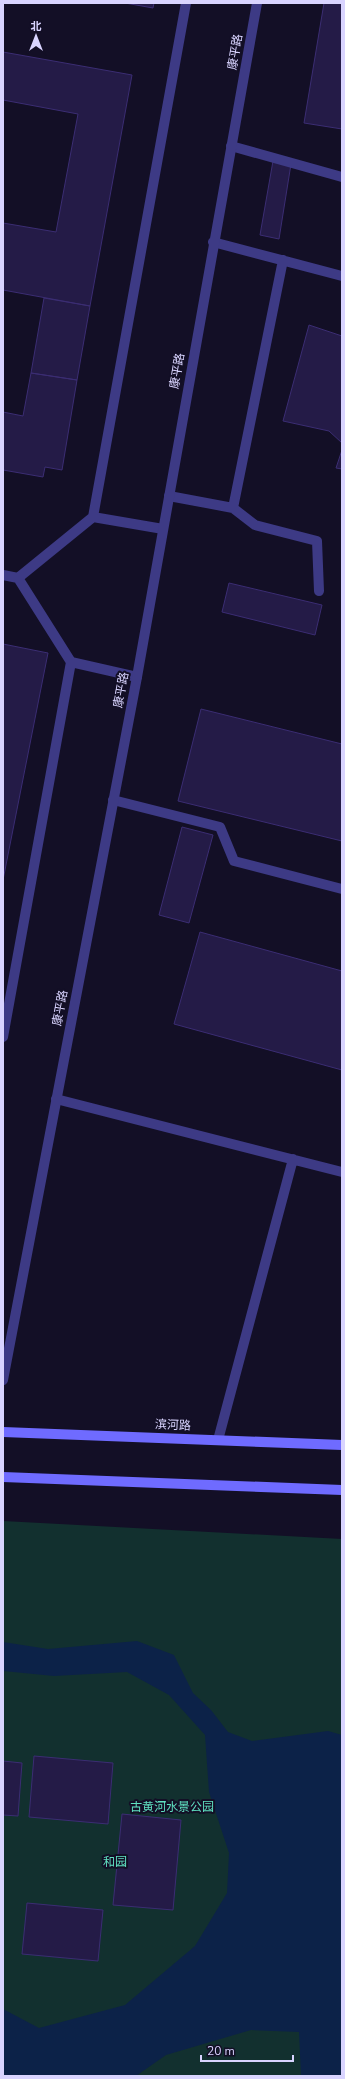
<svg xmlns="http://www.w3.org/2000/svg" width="345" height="2079" font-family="'Nunito Sans','Noto Sans SC',sans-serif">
<rect width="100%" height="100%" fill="#130f26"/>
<path fill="#12302f" d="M3,1521L342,1539V2076H3Z"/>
<path fill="#0c2248" d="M137,1641L174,1655L193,1693L211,1710L228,1732L252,1741L328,1731L342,1735V2076H301L299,2032L251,2030L166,2055L136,2076H3V2009L39,2028L125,2005L195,1946L227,1893L229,1853L209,1792L205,1735L169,1695L127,1672L54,1676L3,1671V1642L48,1649Z"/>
<path fill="#241b47" stroke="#3b2d73" d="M125,3H154L153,8Z
M324,3H342V129L304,123Z
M3,52L132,75L90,306L3,290V223L56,232L78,114L3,100Z
M273,161L291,164L279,239L260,235Z
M44,298L90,306L77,380L31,373Z
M309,325L342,336V443L329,431L283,421Z
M31,373L77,380L62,470L45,467L43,477L3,470V412L23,416Z
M342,450V469L336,468Z
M229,583L322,605L315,635L222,612Z
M3,644L48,653L3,880Z
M201,709L342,744V841L178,801Z
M182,827L213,835L189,923L159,915Z
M200,932L342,971V1070L174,1024Z
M34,1756L113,1763L108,1824L29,1817Z
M3,1761L22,1763L18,1816L3,1815Z
M122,1814L181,1820L173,1910L113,1905Z
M27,1903L103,1910L98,1961L22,1954Z"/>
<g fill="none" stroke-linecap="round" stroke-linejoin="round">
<path stroke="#3d3a85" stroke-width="10" d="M231,146L342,177
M213,242L342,276
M283,260L233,508L255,525L317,541L319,591
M169,496L233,508
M93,517L163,529
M3,575L18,578
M71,662L137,677
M113,800L220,827L234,861L342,889
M3,1037L71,662L18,578L93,517L186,3
M56,1099L342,1172
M218,1440L293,1159"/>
<path stroke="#3d3a85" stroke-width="10" d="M3,1380L137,677L257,3"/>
<path stroke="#6f6bff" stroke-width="10" d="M3,1432L342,1445
M3,1477L342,1490"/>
</g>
<g text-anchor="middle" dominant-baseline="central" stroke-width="4" stroke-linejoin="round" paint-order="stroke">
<g font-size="12" fill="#d9d4ff" stroke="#130f26">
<text transform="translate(235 52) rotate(-80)">康平路</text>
<text transform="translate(177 371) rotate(-80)">康平路</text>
<text transform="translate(121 690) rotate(-79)">康平路</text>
<text transform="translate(60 1008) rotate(-79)">康平路</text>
<text transform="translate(173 1425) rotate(2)">滨河路</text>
</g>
<g font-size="12" fill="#5fe0c0" stroke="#130f26">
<text x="172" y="1807">古黄河水景公园</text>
<text x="115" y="1862">和园</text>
</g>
</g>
<rect width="345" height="2079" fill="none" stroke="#d9d4ff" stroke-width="8"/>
<g transform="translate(36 36)" stroke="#130f26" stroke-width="3" paint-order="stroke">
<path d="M0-3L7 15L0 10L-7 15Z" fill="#d9d4ff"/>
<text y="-6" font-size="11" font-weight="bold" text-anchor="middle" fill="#d9d4ff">北</text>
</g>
<path d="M201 2055v6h92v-6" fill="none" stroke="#d9d4ff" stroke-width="2"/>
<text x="207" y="2055" font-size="12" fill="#d9d4ff" stroke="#130f26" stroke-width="3" paint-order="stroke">20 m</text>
</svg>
